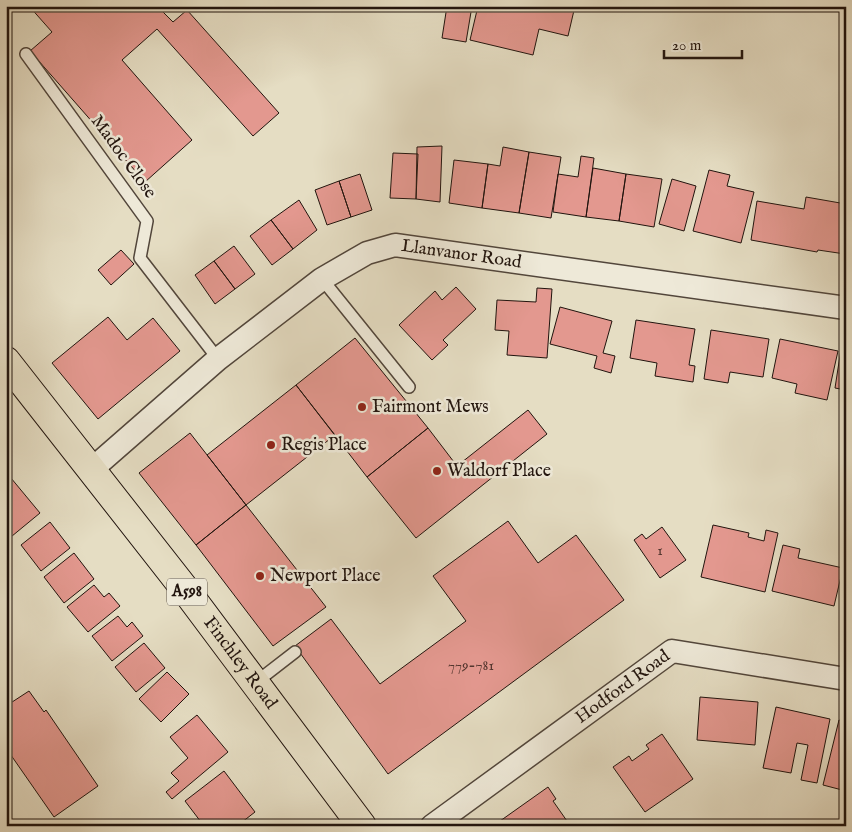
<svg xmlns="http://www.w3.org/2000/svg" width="852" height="832" font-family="'IM FELL English',serif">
<rect width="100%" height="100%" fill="#e5ddc3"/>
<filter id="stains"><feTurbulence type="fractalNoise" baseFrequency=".004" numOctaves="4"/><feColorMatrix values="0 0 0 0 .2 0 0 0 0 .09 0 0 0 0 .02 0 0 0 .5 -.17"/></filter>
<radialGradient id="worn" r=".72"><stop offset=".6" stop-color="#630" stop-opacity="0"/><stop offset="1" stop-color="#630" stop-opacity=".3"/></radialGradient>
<path fill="#e3988f" stroke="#21140e" d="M29,6H157L173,22L187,10L279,113L253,136L157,29L122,60L192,140L145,182L30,51L52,32Z
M447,6H472L466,42L442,38Z
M478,6H575L568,36L539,29L533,55L470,40Z
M442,146L440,202L416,199L417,147Z
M503,147L529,152L519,213L482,208L488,164L500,166Z
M529,152L561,157L551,218L519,213Z
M393,153L418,154L416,199L390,198Z
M581,156L594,158L586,217L553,212L558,174L578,177Z
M454,160L488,164L482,208L449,203Z
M593,168L626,174L619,221L586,217Z
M709,170L730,175L727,186L754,192L741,243L693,231Z
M360,174L372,210L351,217L339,181Z
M626,174L662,179L654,227L619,221Z
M672,179L696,186L684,231L659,224Z
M339,181L351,217L327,225L315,190Z
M806,197L846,204L845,254L818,250L817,252L751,240L757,201L804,209Z
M299,200L317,230L293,249L271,220Z
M271,220L293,249L272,265L250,236Z
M234,246L255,274L235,289L214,261Z
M121,250L134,264L111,285L98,270Z
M214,261L235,289L215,304L195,275Z
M456,287L476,309L443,340L448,345L432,360L399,325L435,291L442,300Z
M537,288L552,289L547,358L507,355L509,331L495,330L497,300L536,302Z
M560,307L612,321L603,353L615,356L611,373L594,368L597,356L550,344Z
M108,317L127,340L153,318L180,351L98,419L52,363Z
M636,320L695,329L689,365L695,366L693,382L655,376L657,363L630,358Z
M711,330L769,339L763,377L730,372L728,383L704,379Z
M355,338L428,428L367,477L296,385Z
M780,339L838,351L827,400L795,393L797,384L772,378Z
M841,349L846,350V390L835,388Z
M296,385L335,435L246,505L207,455Z
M528,410L547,434L416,538L367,477L428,428L457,466Z
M190,433L246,505L196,545L139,473Z
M6,472L40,513L6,541Z
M246,505L326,607L273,646L196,545Z
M508,521L538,563L576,535L624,600L388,774L295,646L331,619L380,684L466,621L433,576Z
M50,522L70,548L41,571L21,545Z
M713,525L749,533L748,537L764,541L766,530L778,533L765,592L701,577Z
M662,527L686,560L660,578L634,540L642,534L646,539Z
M783,545L800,549L798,558L843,568L834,606L772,591Z
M74,553L94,579L64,603L44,577Z
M94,585L104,597L109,593L120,606L88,632L67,607Z
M118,616L127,627L132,622L143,636L112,661L92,636Z
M144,643L165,668L136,692L115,667Z
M167,672L189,694L161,722L139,699Z
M29,691L44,712L46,710L98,786L54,817L6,748V706Z
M700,697L758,702L755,745L697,740Z
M776,707L830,719L817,783L801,780L808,745L797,743L791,773L763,768Z
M197,715L228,752L172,799L166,792L179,781L171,773L188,758L170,737Z
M839,720L846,722V791L823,785Z
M662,734L693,779L645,812L613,767L629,756L632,761L649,749L646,745Z
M224,771L255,812L237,826H204L185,801Z
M548,787L556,799L553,801L567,821L561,826H493Z"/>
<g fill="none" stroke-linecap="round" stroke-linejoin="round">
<g stroke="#52463b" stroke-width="14">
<path id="lane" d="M26,54L147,221L140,258L218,359
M322,279L409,387
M255,683L295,652"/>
</g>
<g stroke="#52463b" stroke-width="25">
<g id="street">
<path id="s1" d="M91,470L218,359L322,279L367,253L395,245L846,308"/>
<path id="s2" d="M432,826L672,651L846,679"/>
</g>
</g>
<g stroke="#21140e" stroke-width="30">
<g id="primary">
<path id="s3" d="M6,361L184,588L362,826"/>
</g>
</g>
<use href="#lane" stroke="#eee9d8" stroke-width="11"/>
<use href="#street" stroke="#eee9d8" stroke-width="22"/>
<use href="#primary" stroke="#e5ddc3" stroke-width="28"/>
</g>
<g fill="#8f2418" stroke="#eee9d8" stroke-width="2">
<circle cx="362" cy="407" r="5"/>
<circle cx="271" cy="445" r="5"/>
<circle cx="437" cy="471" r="5"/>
<circle cx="260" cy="576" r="5"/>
</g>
<g text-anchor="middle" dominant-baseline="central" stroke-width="5" stroke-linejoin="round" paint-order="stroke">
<g font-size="15" fill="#52352e">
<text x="660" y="550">1</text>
<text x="471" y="665">779-781</text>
</g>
<rect fill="#eee9d8" stroke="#5e544b" stroke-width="1" x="167" y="578.5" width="40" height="27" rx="4"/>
<g font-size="16" font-weight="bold" fill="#21140e">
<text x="187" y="592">A598</text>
</g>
<g font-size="18" fill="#21140e" stroke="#eee9d8">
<text transform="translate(123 157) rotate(54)">Madoc Close</text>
<text stroke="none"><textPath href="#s1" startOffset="448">Llanvanor Road</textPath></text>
<text stroke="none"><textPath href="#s3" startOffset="382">Finchley Road</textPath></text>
<text stroke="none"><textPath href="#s2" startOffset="236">Hodford Road</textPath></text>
</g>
<g font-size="18" fill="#21140e" stroke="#eee9d8" text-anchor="start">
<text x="372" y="407">Fairmont Mews</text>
<text x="281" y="445">Regis Place</text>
<text x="447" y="471">Waldorf Place</text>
<text x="270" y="576">Newport Place</text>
</g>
</g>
<rect width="852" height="832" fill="none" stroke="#e5ddc3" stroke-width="25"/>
<rect x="8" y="8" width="837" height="817" fill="none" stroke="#21140e" stroke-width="2.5"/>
<rect x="12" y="12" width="827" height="807" fill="none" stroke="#21140e"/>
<path d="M664 50v8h78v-8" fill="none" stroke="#21140e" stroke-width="2.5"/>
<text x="672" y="50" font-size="15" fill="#21140e" stroke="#eee9d8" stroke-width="4" paint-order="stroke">20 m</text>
<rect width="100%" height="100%" filter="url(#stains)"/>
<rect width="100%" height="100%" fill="url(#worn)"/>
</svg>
